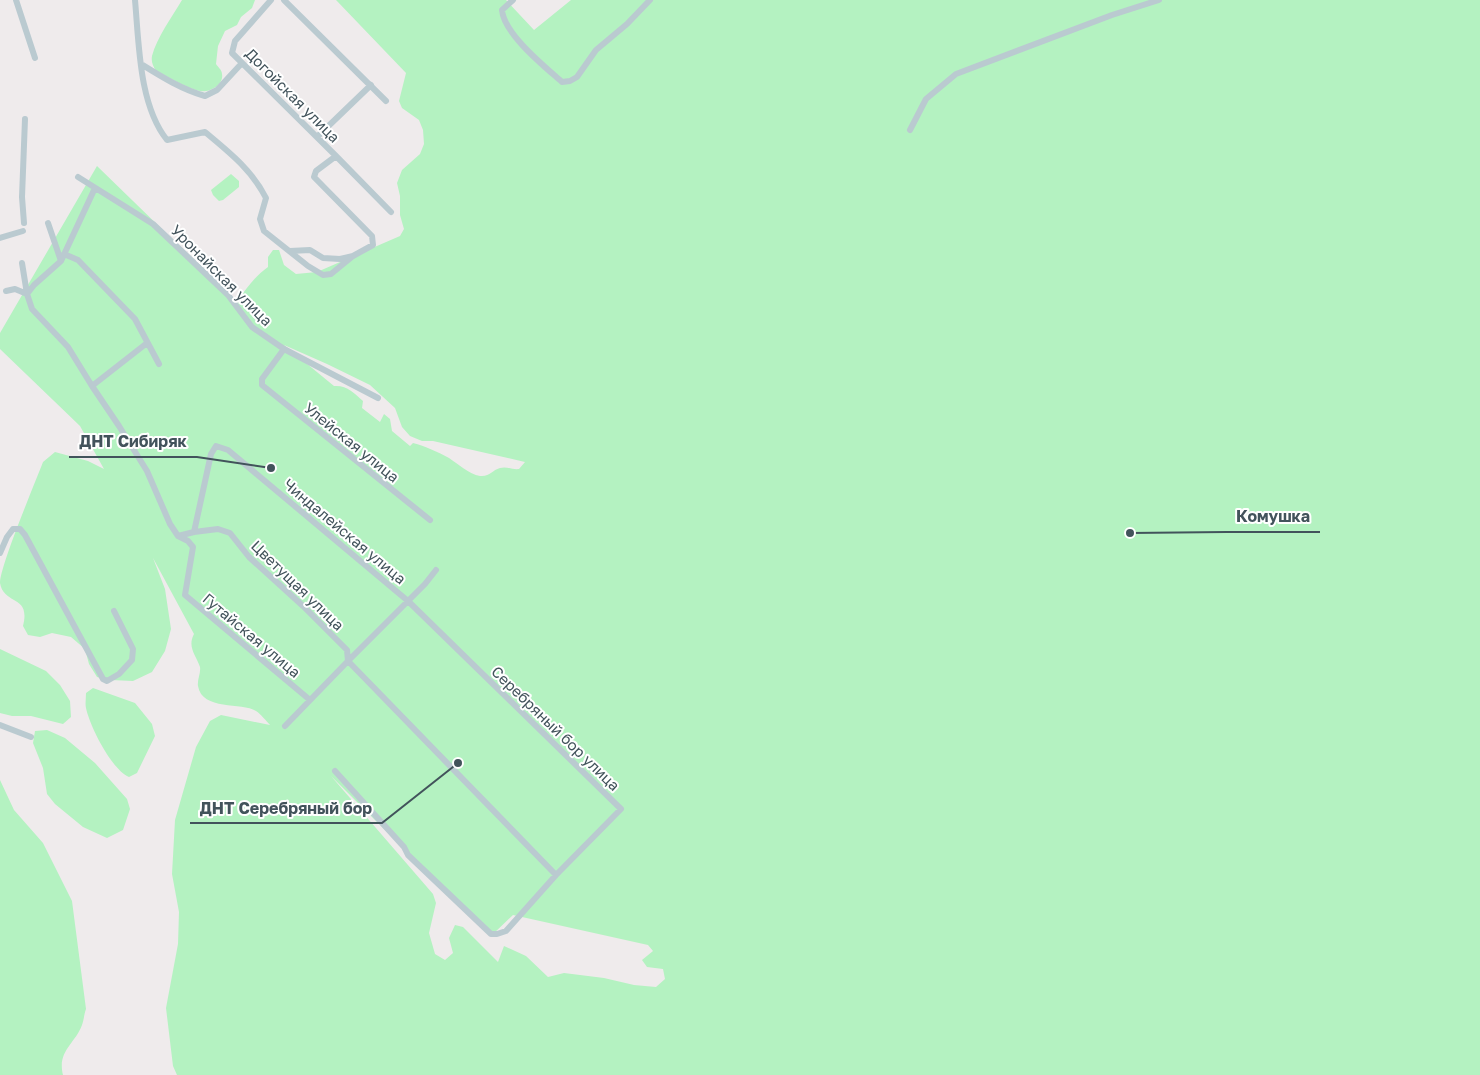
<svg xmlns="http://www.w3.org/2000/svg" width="1480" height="1075" font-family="'Golos Text',sans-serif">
<rect width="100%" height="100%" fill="#efebec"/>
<path fill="#b4f2c1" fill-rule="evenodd" d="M182,0H255L252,8L241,17L237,25L225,31L218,46L216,64C218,67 222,70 222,74C224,85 209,93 200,91C188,89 167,76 156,71C153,66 151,62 152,56C157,37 172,17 182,0Z
M336,0H506L534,30L571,0H1480V1075H177L173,1066L166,1008L178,944L179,912L172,874L175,820L196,747L210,721L221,715L270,725C266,721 261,714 256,711C242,702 202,711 198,686C197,680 201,673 200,667C196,655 187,647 194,634L153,558L165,589L171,629L165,651L152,672L133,681L111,680L97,677L89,664L85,649L71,637L52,633L40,637L28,635L23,626C31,594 4,606 0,583C0,566 35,483 43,462L55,452L88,461L104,469L80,426L0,349V333L97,166L239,304L238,300C247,288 255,276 268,267V257L273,250H279L284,265L296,274L317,272L400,236L404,229L400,215V196L397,183L402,170L420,154L424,144L423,130L419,120L402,108L399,101L406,73ZM284,345L327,364L370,385L395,408L402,427L410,436L422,441H433L525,462L519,469C513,470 507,466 500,468C492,470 490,477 480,476C469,474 458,464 449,458C438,452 425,446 413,443L410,446L392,431L390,419L384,414L380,422L362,408L363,401C354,393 347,385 334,386ZM331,776L491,936L513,915L648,945L653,951L642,960L647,967L663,969L665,979L656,987L634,985L604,978L564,973L548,977L526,956L504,946L498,962L463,927L455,925L449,938L453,953L445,960L435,954L429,933L436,903L433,894Z
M231,174L239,181V187L223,200L219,201L213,195L211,190Z
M0,649L46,671L60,685L70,701L71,717L63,724L31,716H12L0,713Z
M93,688L135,703L152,724L155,736L137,773L129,777C112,770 90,727 86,708C85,704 86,698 86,693Z
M47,730L65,738L95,763L127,799L130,809L123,830L107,838L83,827L55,804L47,794L43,768L33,743L35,731Z
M0,780L14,810L43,843L72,901L86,1009C84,1014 84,1020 82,1025C75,1044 57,1051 63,1075H0Z"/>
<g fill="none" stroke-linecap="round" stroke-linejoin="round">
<path stroke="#bacad0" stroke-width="6" d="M16,0L35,58
M135,0C139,44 139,105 167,140L205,132C229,152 252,170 266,198L260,219L264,231L308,266L323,275L331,274L353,256
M271,0L235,41L232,53L336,156L391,212
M284,0L386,101
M513,0L502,10C504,34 544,66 562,82L570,81L577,77L596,50L627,24L650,0
M141,64C162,77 181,89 205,96L217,90L242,63
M910,130L926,99L956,74L1112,15L1159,0
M317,137L371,85
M78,177L153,224L228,295L252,327L284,349L378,398
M24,223L22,197L25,119
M48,223L61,261
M0,238L23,231
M290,251L310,250L323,258L340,259L353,256L373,245L372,236L314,177L316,171L336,156
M64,254L78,260L135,319L159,364
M22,263L27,294
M6,291L15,289L27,294L32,309L68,347L92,386L119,426L147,471L170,524L178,536L188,541L193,547L185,595L310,700
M27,294L34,285L61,261L95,188
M284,349L262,379V385L430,520
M92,386L147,343
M194,532L211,454L216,446L228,450L408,601L621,809L556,875L348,661
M178,536L194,532L218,529L230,533L249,557L303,606L347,650L348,661
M0,553L7,537L13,529H20L25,535L103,679L107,681L119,674L132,660L133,649L114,611
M0,725L31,737
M285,726L348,661L425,584L436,570
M335,771L404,847L408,855L491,934H497L506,931L556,875"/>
</g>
<g text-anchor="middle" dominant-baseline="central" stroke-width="4" stroke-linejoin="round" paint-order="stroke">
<g font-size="15" fill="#42535b" stroke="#fff">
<text transform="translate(293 95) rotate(45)">Догойская улица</text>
<text transform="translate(222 275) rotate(45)">Уронайская улица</text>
<text transform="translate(352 442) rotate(39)">Улейская улица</text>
<text transform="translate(345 531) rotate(40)">Чиндалейская улица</text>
<text transform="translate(298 585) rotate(44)">Цветущая улица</text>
<text transform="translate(252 635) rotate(40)">Гутайская улица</text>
<text transform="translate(556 728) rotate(44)">Серебряный бор улица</text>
</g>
</g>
<path fill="none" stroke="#42535b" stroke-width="2" d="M271 468L197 457H69M1130 533L1226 532H1320M458 763L382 823H190"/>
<g fill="#42535b" stroke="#fff" stroke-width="2">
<circle cx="271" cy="468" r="5"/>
<circle cx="1130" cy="533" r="5"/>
<circle cx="458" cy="763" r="5"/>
</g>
<g font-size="16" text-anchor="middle" font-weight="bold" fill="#42535b" stroke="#fff" stroke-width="4" stroke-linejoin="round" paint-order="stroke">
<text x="133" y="447">ДНТ Сибиряк</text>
<text x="1273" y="522">Комушка</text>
<text x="286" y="814">ДНТ Серебряный бор</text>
</g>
</svg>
